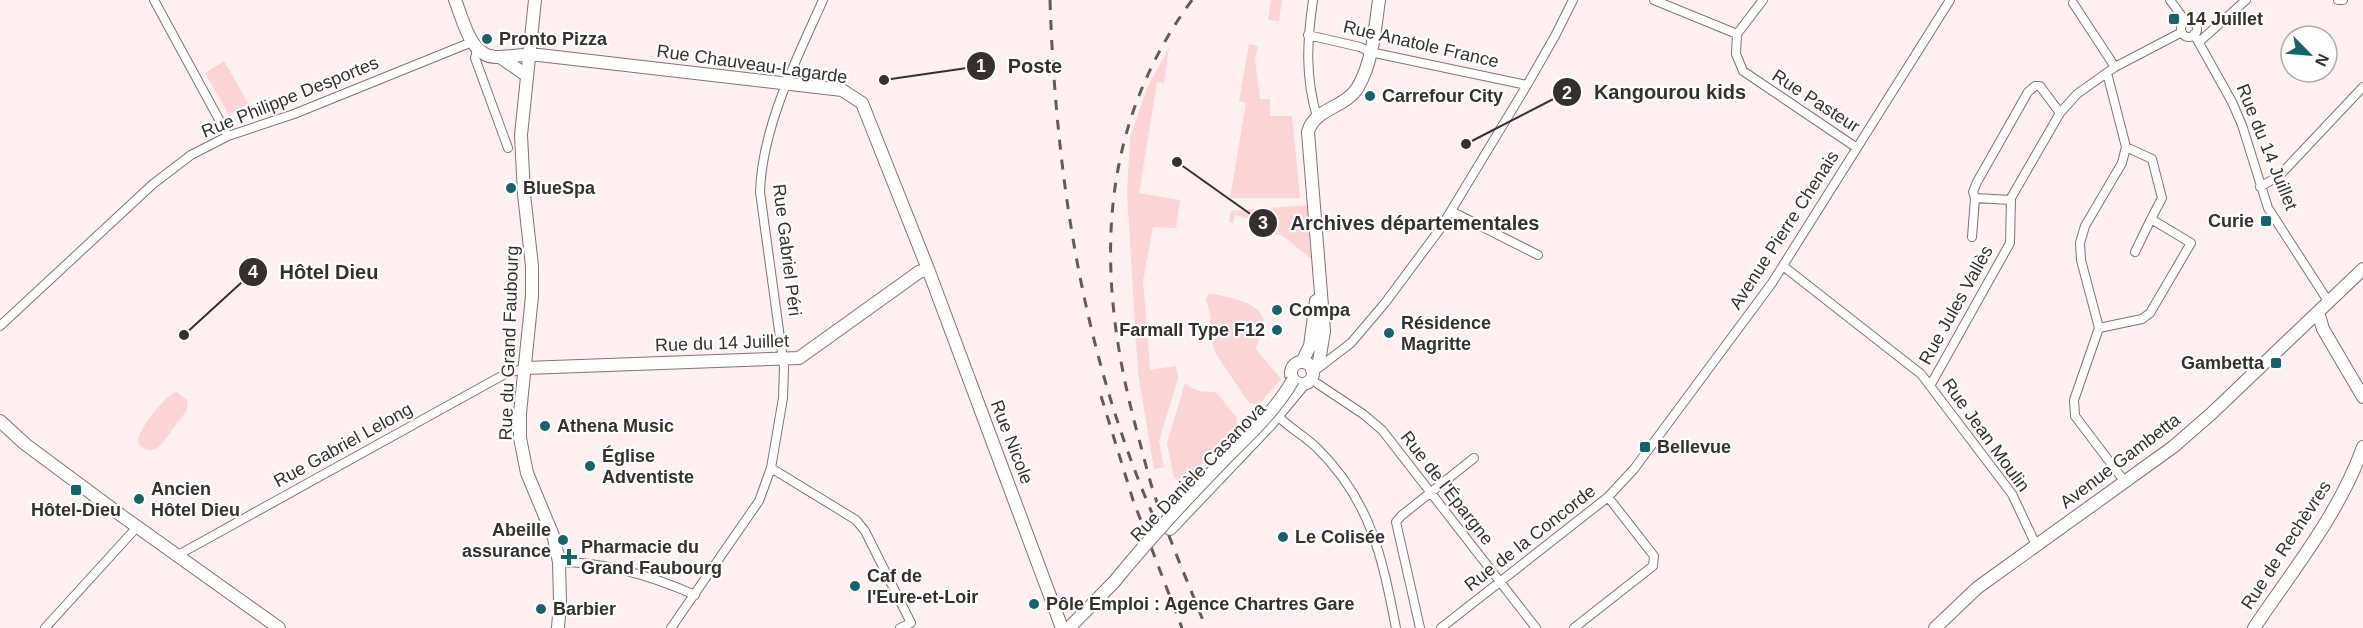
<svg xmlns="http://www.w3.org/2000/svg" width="2363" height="628" font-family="Arial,sans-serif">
<rect width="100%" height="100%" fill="#feeff0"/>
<path fill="#fbd4d8" d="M1271,0H1282L1279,21L1268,20Z
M1249,44L1258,46L1255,59L1260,99H1270V116H1292L1300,198H1230L1246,103L1239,101Z
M1169,47L1164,83L1157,82L1139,193L1180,200L1176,228L1153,227L1143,281L1150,370L1176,366L1178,378L1159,441L1164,467L1154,469L1138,373L1127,193L1130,138L1147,88Z
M224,61L248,103L229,115L205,73Z
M1307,205L1311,259L1282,235L1268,232L1270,224L1235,215L1233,223L1229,222L1231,211Z
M1209,293C1240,300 1283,305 1255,348L1281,379L1258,405L1249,403L1216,354L1208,332L1211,317L1206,300Z
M1185,383C1196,392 1202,392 1216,392L1237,418L1236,426L1185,483L1174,478L1167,443Z
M177,392L187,400V410L159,447C151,452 143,451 138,442C137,431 166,393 177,392Z"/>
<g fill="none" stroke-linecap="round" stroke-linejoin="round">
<g stroke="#817273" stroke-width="10">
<path id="street" d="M154,0L228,136
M1313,0C1307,42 1305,76 1317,117
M1654,0L1737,34L1736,54L1743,71L1857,148
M2170,0L2186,22
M2338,0H2343
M2073,3L2115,67
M2181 29a8 8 0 1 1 16 0a8 8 0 1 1-16 0Z
M1737,34L1763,0
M2194,34L2232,102L2242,125L2268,208L2328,301
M1308,35L1360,47L1370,52L1527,85
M2199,42L2246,0
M477,49L475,58L508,148
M2107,73L2126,147L2122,163L2085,226L2080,243L2081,260L2099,328L2074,400L2075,416L2125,482
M2260,187L2280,175L2363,87
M2011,200L1975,198L1973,192L1977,182L2028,92L2035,86H2040L2060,113
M1451,211L1538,255
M1972,237L1975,198
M2135,252L2151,219
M1783,266L1921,374L2012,494L2036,545
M0,326L153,184L191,155L228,136L294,114L472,42
M2099,328L2142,319L2150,313L2191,243L2151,219L2162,198L2152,159L2126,147
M1317,369L1351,343L1385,303L1440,229L1527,85L1555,36L1573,0
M1318,384L1363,414L1382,430L1536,628
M1930,386L2010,243L2011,198L2060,113L2077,94L2115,67L2182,32
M1278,416C1289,428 1305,436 1317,448C1371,501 1382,557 1396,628
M771,468L856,520L865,531L911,623L900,628
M178,555L505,374L526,368
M559,562C605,562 652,576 695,595
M45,628L137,527
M671,628L752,511L759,501L771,468L783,398L784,367L760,192C762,127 797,58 823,0
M1420,628L1396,522L1401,516L1474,458
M1441,628L1608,497L1634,469L1772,283L1950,0
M1574,628L1653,566L1654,556L1608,497"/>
</g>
<g stroke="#817273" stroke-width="14">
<path id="secondary" d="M455,0C463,19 470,57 496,57C510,57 524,54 539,55L842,90L862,103L928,269L1062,628
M535,0L521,135L524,194L532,266V296L520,413V438L527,473L554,538L559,562L560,602L558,628
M500,57L526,75
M2318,312L2323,329L2363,397
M1302,362L1310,346L1316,301
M1291 373a11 11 0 1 1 22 0a11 11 0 1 1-22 0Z
M526,368L799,358L919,272L928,269
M1312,370L1319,362L1324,331L1308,132C1314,108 1346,108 1358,87C1373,61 1375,28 1379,0
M0,421L25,444L122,516L279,628
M1170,529L1269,425L1303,384
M1069,628L1114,582
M1935,628L1977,588L2173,447L2211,414L2363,269
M2254,628C2293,570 2339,514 2363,447"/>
</g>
<use href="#street" stroke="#fff" stroke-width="8"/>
<use href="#secondary" stroke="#fff" stroke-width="12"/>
<path stroke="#635a5b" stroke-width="3" stroke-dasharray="10 10" stroke-linecap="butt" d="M1050,0C1056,179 1083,355 1155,520
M1192,0C1093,135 1096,284 1139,439C1145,461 1150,484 1158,505C1172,547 1190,587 1206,628
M1101,396L1133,500L1182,628"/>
<g stroke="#817273" stroke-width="14" stroke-linecap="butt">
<path id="secondary-bridge" d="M1114,582C1149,539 1186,499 1225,459C1249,435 1276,410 1293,380"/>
</g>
<use href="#secondary-bridge" stroke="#fff" stroke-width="12"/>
</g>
<g fill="#156469" stroke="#fff" stroke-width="2">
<rect x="2168" y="13" width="12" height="12" rx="3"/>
<circle cx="487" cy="39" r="6"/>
<circle cx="1370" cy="96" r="6"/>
<circle cx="511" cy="188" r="6"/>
<rect x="2260" y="215" width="12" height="12" rx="3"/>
<circle cx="1277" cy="310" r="6"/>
<circle cx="1277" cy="330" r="6"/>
<circle cx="1389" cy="333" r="6"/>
<rect x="2270" y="357" width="12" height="12" rx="3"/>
<circle cx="545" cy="426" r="6"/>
<rect x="1639" y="441" width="12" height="12" rx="3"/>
<circle cx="590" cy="466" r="6"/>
<rect x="70" y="484" width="12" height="12" rx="3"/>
<circle cx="139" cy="499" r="6"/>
<circle cx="1283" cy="537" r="6"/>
<circle cx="563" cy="540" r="6"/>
<path d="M566 548h6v6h6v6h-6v6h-6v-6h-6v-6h6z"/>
<circle cx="855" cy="586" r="6"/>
<circle cx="1034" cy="604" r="6"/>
<circle cx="541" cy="609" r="6"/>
</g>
<g text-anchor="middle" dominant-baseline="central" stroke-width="4.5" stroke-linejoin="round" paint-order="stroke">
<g font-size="18" font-weight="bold" fill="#362f30" stroke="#fff" text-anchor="start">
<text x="2186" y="19">14 Juillet</text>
<text x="499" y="39">Pronto Pizza</text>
<text x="1382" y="96">Carrefour City</text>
<text x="523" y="188">BlueSpa</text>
<text x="2254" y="221" text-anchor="end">Curie</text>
<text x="1289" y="310">Compa</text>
<text x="1401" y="323">Résidence<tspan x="1401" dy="21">Magritte</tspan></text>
<text x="1265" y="330" text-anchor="end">Farmall Type F12</text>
<text x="2264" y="363" text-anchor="end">Gambetta</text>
<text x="557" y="426">Athena Music</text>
<text x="1657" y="447">Bellevue</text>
<text x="602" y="456">Église<tspan x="602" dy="21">Adventiste</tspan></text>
<text x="151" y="489">Ancien<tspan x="151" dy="21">Hôtel Dieu</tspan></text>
<text x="76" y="510" text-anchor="middle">Hôtel-Dieu</text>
<text x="551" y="530" text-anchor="end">Abeille<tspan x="551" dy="21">assurance</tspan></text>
<text x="1295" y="537">Le Colisée</text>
<text x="581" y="547">Pharmacie du<tspan x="581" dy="21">Grand Faubourg</tspan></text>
<text x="867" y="576">Caf de<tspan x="867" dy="21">l'Eure-et-Loir</tspan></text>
<text x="1046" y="604">Pôle Emploi : Agence Chartres Gare</text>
<text x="553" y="609">Barbier</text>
</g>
<g font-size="18" fill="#362f30" stroke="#fff">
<text transform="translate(1421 44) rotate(13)">Rue Anatole France</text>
<text transform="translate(752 64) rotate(8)">Rue Chauveau-Lagarde</text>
<text transform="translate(290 97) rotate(-22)">Rue Philippe Desportes</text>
<text transform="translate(1816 101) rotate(33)">Rue Pasteur</text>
<text transform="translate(2267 147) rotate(68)">Rue du 14 Juillet</text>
<text transform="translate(1784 230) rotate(-57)">Avenue Pierre Chenais</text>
<text transform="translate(787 250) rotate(83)">Rue Gabriel Péri</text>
<text transform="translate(1956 305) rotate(-61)">Rue Jules Vallès</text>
<text transform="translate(509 343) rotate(-88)">Rue du Grand Faubourg</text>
<text transform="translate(722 343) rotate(-2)">Rue du 14 Juillet</text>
<text transform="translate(1986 435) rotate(54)">Rue Jean Moulin</text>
<text transform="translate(1012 442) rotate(69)">Rue Nicole</text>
<text transform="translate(343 445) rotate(-29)">Rue Gabriel Lelong</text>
<text transform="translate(2120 461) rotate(-37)">Avenue Gambetta</text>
<text transform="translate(1198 472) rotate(-46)">Rue Danièle Casanova</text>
<text transform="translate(1447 488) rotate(52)">Rue de l'Épargne</text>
<text transform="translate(1530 538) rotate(-38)">Rue de la Concorde</text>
<text transform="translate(2286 545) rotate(-57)">Rue de Rechèvres</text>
</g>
</g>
<path fill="none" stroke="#362f30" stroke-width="2" d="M884 80L981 66M1466 144L1567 92M1177 162L1263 223M184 335L253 272"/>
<g fill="#362f30" stroke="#fff" stroke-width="2">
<circle cx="884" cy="80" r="6"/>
<circle cx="1466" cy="144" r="6"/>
<circle cx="1177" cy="162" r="6"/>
<circle cx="184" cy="335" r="6"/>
<circle cx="981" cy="66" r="15"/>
<circle cx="1567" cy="92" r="15"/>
<circle cx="1263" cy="223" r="15"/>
<circle cx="253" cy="272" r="15"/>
</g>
<g font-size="18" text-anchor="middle" font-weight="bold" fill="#fff">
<text x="981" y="72">1</text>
<text x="1567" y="99">2</text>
<text x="1263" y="229">3</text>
<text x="253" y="278">4</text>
</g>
<g font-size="20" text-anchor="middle" font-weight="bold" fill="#362f30" stroke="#fff" stroke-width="4.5" stroke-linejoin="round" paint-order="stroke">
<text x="1035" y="73">Poste</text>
<text x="1670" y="99">Kangourou kids</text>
<text x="1415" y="230">Archives départementales</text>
<text x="329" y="279">Hôtel Dieu</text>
</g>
<g transform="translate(2309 54) rotate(115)"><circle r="28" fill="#ffffff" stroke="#afacac" stroke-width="1.5"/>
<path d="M0-4.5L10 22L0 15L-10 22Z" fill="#156469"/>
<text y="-9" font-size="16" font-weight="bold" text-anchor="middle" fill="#362f30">N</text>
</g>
</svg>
